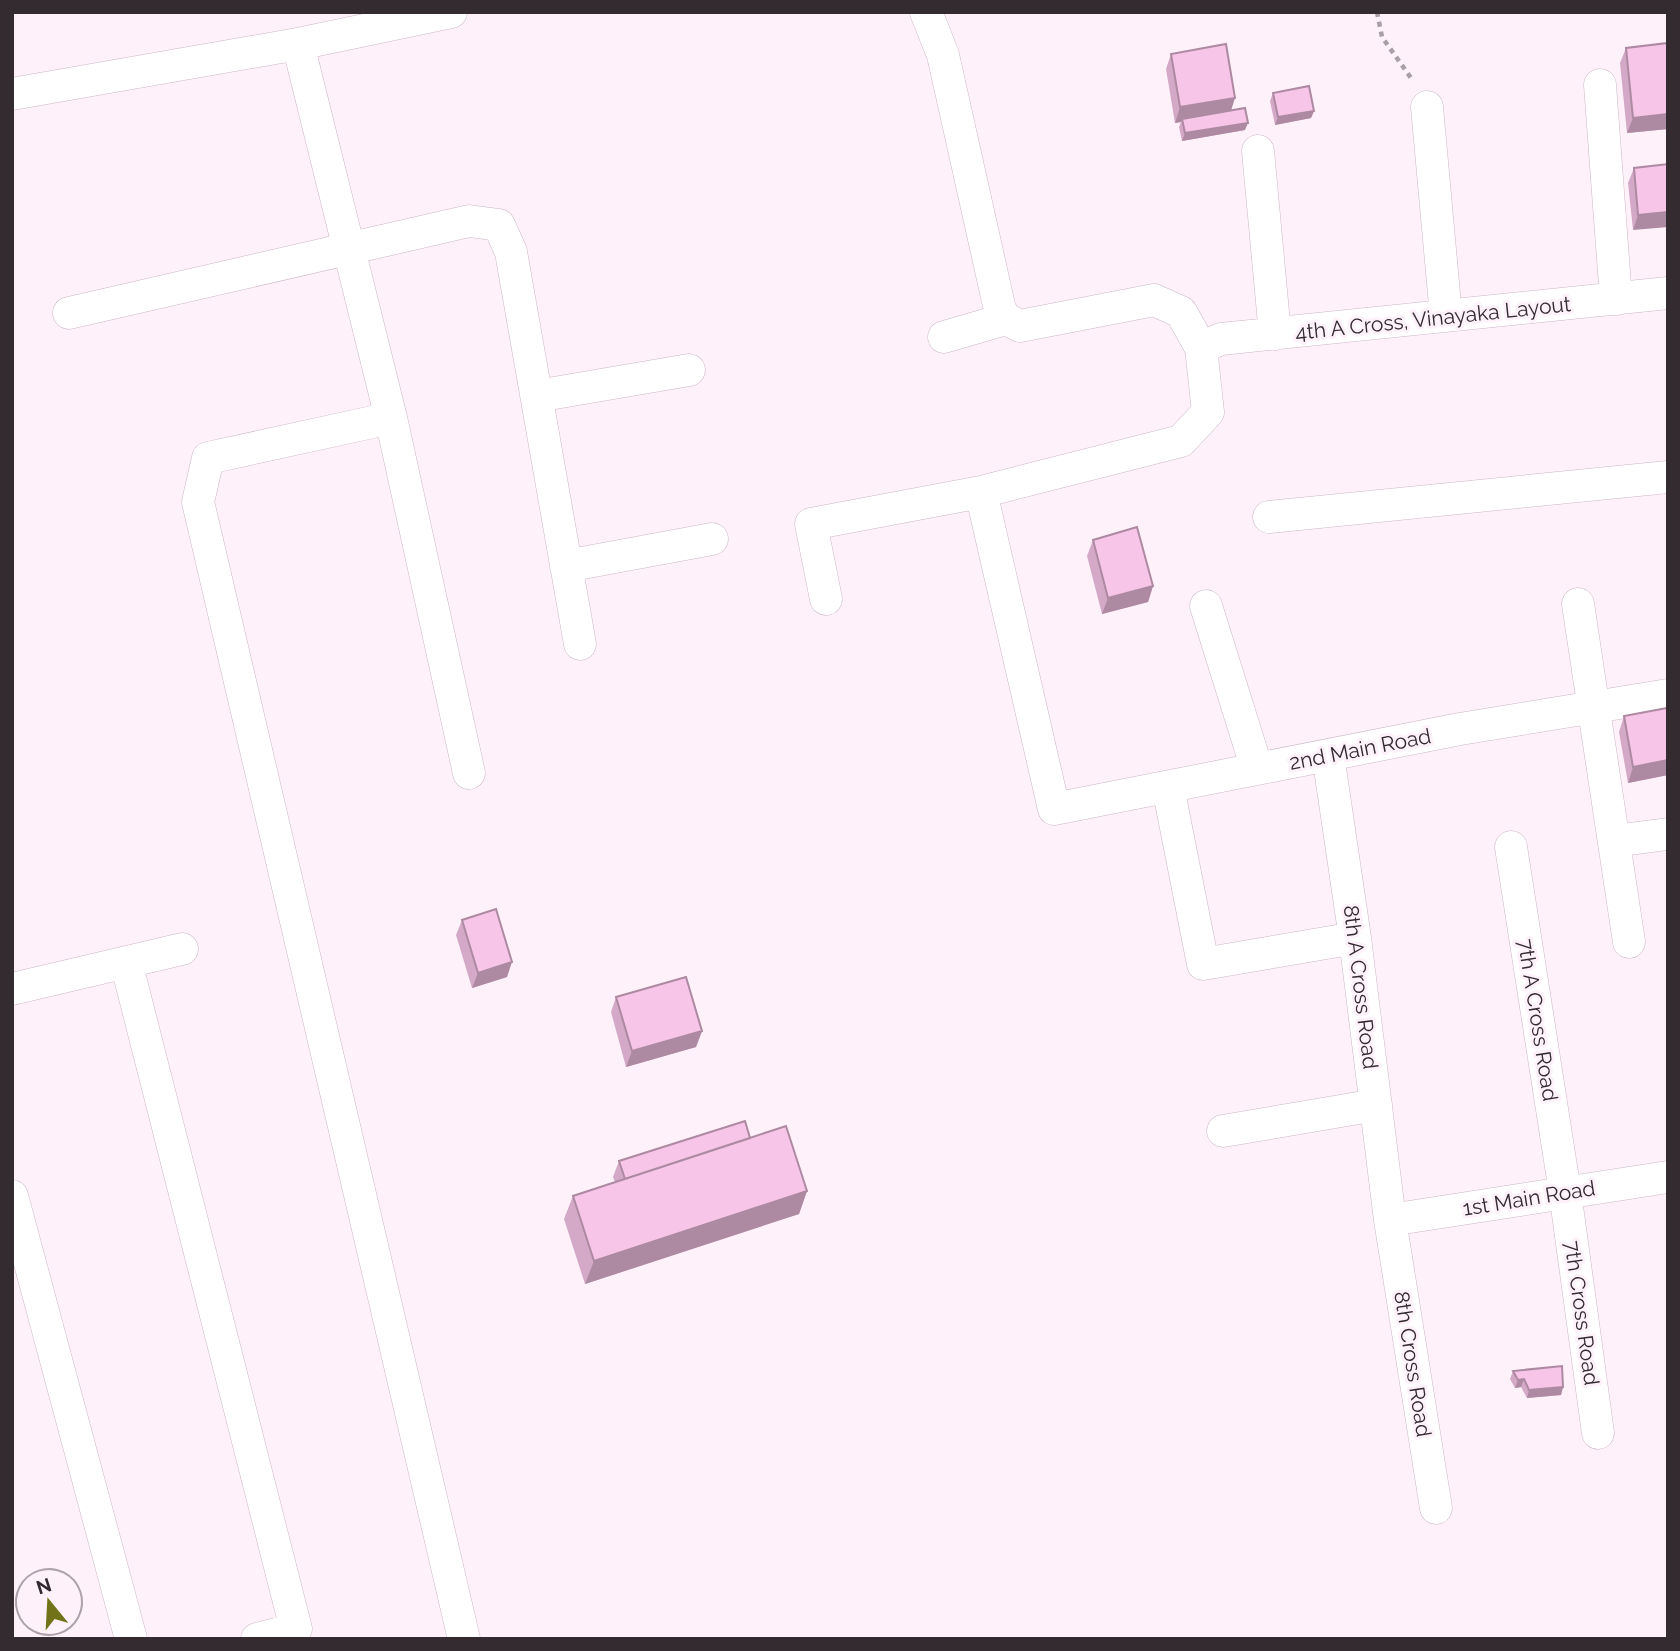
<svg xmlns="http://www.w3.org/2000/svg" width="1680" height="1651" font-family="Raleway,sans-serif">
<rect width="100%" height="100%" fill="#fef1fa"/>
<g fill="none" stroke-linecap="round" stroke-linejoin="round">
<g stroke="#cdb7c6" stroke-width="33">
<path id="minor" d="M298,44L391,418L469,773
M1600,85L1616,299
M12,94L298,44L451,12
M1427,107L1446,316
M1258,151L1275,334
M69,313L469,221L499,225L511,252L580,644
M944,337L1006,319
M1201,348L1221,339L1668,293
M537,396L689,370
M391,418L208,458L198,502L464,1639
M981,492L1054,809L1460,729L1668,695
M1269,517L1668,477
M566,566L712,539
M826,599L811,524L981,492L1181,441L1208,412L1201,348L1181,312L1154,300L1020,326L1006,319L1000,310L943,55L926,12
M1578,604L1629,942
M1206,606L1257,769
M1328,755L1355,938L1390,1220L1436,1508
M1168,787L1203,964L1355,938
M1614,841L1668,834
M1511,847L1565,1192L1598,1433
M126,962L296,1629L257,1639
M12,989L182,949
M1223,1131L1376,1105
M12,1196L131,1639
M1390,1220L1668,1177"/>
</g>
<path stroke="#aa9fa6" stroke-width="4.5" stroke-dasharray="5 5" stroke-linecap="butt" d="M1377,12L1382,37L1411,78"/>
<use href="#minor" stroke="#fff" stroke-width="32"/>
</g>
<path fill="#d4a9c7" d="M1668,43V129L1627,133L1620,63L1626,48Z
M1171,54L1231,111L1245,130L1182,141L1179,127L1181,122L1175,123L1166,69Z
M1273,93L1314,111L1311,118L1275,125L1270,101Z
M1668,164L1633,230L1628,183L1634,168Z
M1093,540L1153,586L1148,602L1102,614L1087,556Z
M1668,711V775L1628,783L1619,732L1624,716Z
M462,920L507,977L472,988L456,935Z
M616,997L702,1031L696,1047L626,1067L611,1012Z
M750,1138L807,1191L799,1214L585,1284L564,1219L573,1196L615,1182L613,1177L619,1161Z
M1513,1371L1563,1387L1561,1395L1527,1398L1521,1387L1515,1388L1510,1379Z"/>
<path fill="#ad8aa2" d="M1235,98L1230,114L1182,119L1181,122L1175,123L1180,107Z
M1314,111L1311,118L1275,125L1278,117Z
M1668,114V129L1627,133L1633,118Z
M1248,123L1245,130L1182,141L1185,133Z
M1668,212V227L1633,230L1638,215Z
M1153,586L1148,602L1102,614L1108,598Z
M1668,760V775L1628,783L1633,767Z
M512,962L507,977L472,988L478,973Z
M702,1031L696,1047L626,1067L632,1051Z
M807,1191L799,1214L585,1284L594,1261Z
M1524,1379L1521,1387L1515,1388L1518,1380Z
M1563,1387L1561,1395L1527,1398L1529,1390Z"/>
<path fill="#f7c5e7" stroke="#ad8aa2" stroke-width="2" d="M1668,43V114L1633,118L1626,48Z
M1226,44L1235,98L1180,107L1171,54Z
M1309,86L1314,111L1278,117L1273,93Z
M1245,108L1248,123L1185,133L1182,119Z
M1668,164V212L1638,215L1634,168Z
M1137,527L1153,586L1108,598L1093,540Z
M1667,708L1668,760L1633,767L1624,716Z
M496,909L512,962L478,973L462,920Z
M686,977L702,1031L632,1051L616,997Z
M745,1121L750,1138L625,1179L619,1161Z
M786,1126L807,1191L594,1261L573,1196Z
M1562,1366L1563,1387L1529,1390L1524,1379L1518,1380L1513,1371Z"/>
<g text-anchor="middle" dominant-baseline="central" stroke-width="6" stroke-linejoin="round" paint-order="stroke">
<g font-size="21" fill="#332b30" stroke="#fef1fa">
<text transform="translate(1433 318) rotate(-6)">4th A Cross, Vinayaka Layout</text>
<text transform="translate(1360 749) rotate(-11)">2nd Main Road</text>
<text transform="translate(1361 987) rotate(83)">8th A Cross Road</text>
<text transform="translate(1538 1020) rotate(81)">7th A Cross Road</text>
<text transform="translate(1529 1198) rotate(-9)">1st Main Road</text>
<text transform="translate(1582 1313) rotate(82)">7th Cross Road</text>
<text transform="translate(1413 1364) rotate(81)">8th Cross Road</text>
</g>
</g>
<rect width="1680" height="1651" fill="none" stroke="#332b30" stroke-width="28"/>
<g transform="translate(49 1602) rotate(342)"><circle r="33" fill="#fef1fa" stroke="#ada2a9" stroke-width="2"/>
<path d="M0-5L12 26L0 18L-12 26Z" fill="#727318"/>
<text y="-10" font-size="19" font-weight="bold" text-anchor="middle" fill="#332b30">N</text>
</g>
</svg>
